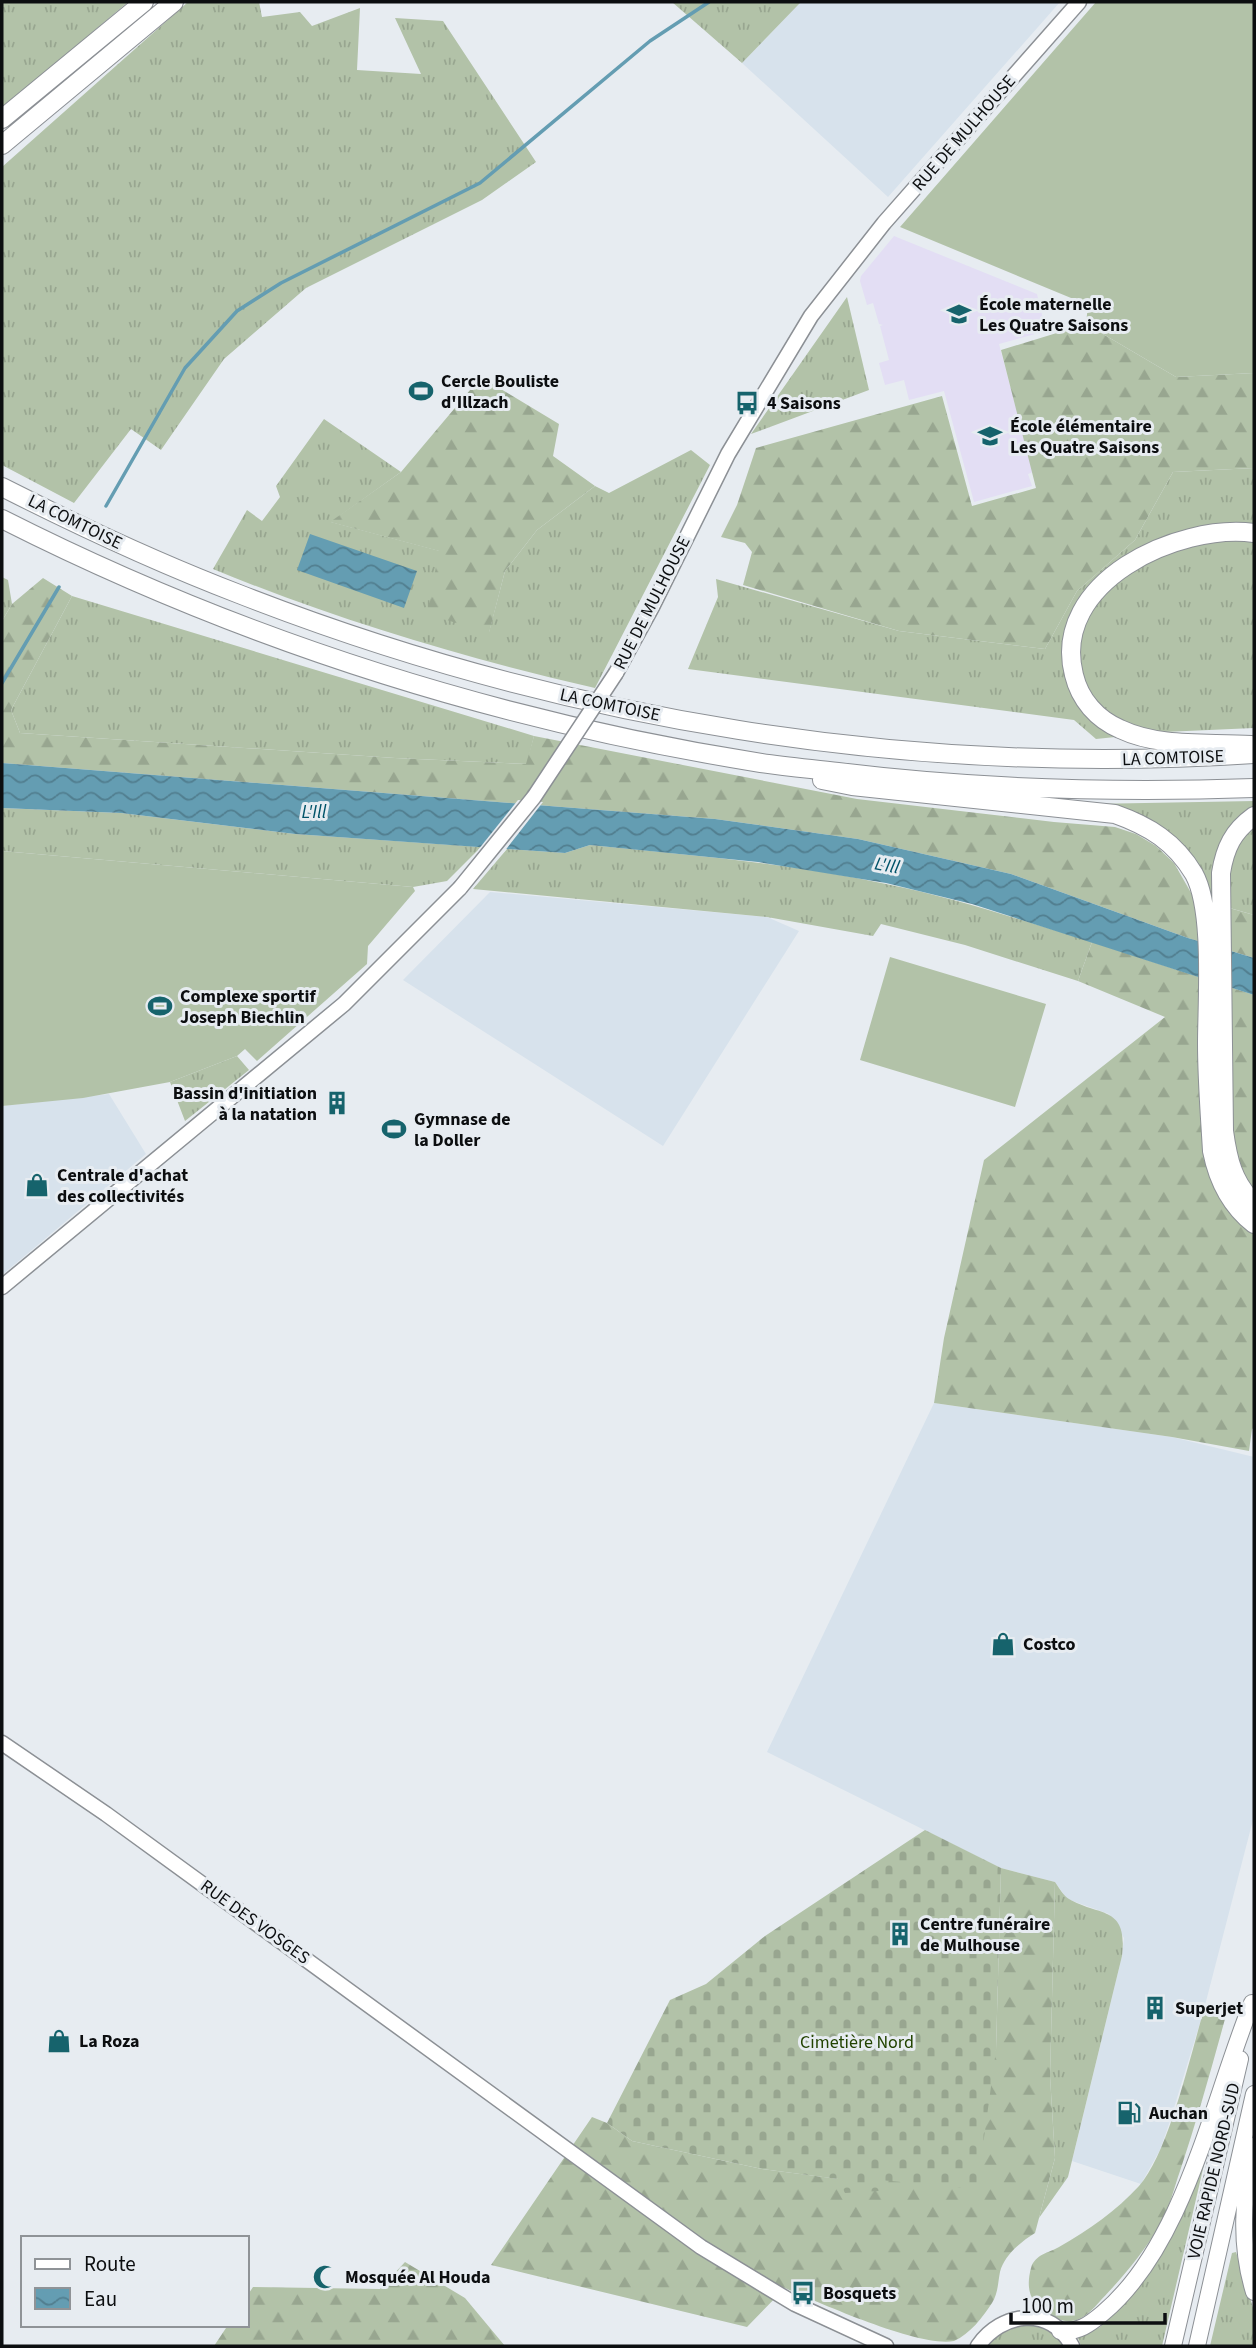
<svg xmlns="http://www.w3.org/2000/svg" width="1256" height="2348" font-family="'Source Sans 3',sans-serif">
<defs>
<pattern id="grass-tufts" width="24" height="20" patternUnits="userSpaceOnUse" patternTransform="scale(1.75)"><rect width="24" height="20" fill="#b2c2a8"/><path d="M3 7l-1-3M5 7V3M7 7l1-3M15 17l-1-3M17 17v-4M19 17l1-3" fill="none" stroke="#98a690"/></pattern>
<pattern id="forest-firs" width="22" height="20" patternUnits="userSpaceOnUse" patternTransform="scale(1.75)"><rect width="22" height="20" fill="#b2c2a8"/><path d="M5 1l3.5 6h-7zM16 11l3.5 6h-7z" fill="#98a690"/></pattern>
<pattern id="cemetery-stones" width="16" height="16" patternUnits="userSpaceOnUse" patternTransform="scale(1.75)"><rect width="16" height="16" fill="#b2c2a8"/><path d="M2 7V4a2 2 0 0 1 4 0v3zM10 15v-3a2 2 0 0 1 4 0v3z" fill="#98a690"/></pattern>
<pattern id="water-waves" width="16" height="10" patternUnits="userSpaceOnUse" patternTransform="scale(1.75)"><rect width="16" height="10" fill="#649db2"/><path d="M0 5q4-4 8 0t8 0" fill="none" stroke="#517e8f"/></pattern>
</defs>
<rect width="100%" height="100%" fill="#e7ecf1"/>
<path fill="#d7e2ec" d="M801,2H1060L888,197L742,63Z
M490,892L767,917L799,931L663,1146L403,980Z
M109,1094L146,1154L2,1275V1106Z
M934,1403L1172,1437L1254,1457V1816L1203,2013L1170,2121L1160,2150L1141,2184L1072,2161L1122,1956L1124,1938L1109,1914L1067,1899L1055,1882L1001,1868L767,1752Z"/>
<path fill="#e3def4" d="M894,236L1037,294L1046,331L999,344L1033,472L1028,474L1032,486L974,502L944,391L909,400L904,380L885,385L879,363L889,360L880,326L883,325L879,324L873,303L867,305L860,281L861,276Z"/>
<path fill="url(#grass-tufts)" d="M2,2H128L2,109Z
M188,2H266H259L262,17L300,12L312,26L360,8L357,70L421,74L395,18L443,21L536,162L482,200L306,288L224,359L161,450L131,429L74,503L2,465V167Z
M672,2H801L742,63Z
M847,297L869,390L751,434Z
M324,419L401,472L331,522L440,551L489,632L505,571L537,530L595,486L609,493L691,450L710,465L595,688C464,658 337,620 213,569L247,510L262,521L280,497L276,486Z
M1254,468V728L1164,732L1096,739L1074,720L688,669L718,597L716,579L899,631L1045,649L1077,591L1135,540L1173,472Z
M2,577L8,580L12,604L2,621Z
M72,596L534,736L527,764L395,758L20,733L11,710Z
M1254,801V915L1209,902L1185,851L1090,804Z
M2,808L121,813L295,834L481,847L447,881L413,887L2,851Z
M590,845C689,855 789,863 886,884C956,898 1024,921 1092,942L1078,981L965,945L881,924L873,936L767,917L473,889L507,849L565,853Z
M237,1056L249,1070L185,1121L170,1082Z
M1055,1882C1059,1888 1064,1896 1069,1899C1100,1917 1128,1905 1122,1956L1068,2177L1039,2218L1055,2158L1050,2076Z
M1206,2156L1162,2346H1081L1078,2338L1100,2327L1121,2305Z
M1236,2252L1254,2311V2346H1210L1232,2253Z
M1034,2324L1056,2335L1065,2346H986C998,2328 1015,2326 1034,2324Z"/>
<path fill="url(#forest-firs)" d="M1086,324L1176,377L1254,373V468L1173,472L1135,540L1077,591L1045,649L899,631L743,585L752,552L745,543L721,537L737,505L756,448L942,396L972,506L1036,488L1001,350Z
M481,377L559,424L553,456L595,486L537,530L505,571L489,633L427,614L439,551L330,522L401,472Z
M43,578L72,596L11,710L20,733L395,758L526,764L534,736L857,799L1054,822L1115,827L1136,834L1156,846L1174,863L1194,898L1254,915V958L1188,938L1011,874L858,839L715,819L2,763V621L12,604Z
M1092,942L1254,995V1428L1252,1429L1249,1451L1172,1437L934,1403L944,1338L984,1160L1165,1017L1078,981Z
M1001,1868L1055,1882L1050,2076L1055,2158L1035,2233C1022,2241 1004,2255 1000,2272C998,2282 998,2294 992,2303C983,2317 970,2334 954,2341C920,2348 820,2303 785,2288L747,2327L491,2265L592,2117L607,2123L632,2141L762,2169L839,2179L879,2180L996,2050Z
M1228,2008C1213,2063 1198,2117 1180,2171C1174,2188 1169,2210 1160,2225C1143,2253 1123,2277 1101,2300C1093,2309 1084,2320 1071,2321C1064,2322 1058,2319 1051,2316C1031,2305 1025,2291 1031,2268C1035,2254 1049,2253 1059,2247C1089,2230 1116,2211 1139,2186C1168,2154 1190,2057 1203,2013L1215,2016Z
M405,2262L465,2298L505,2346H214L228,2325H247V2296L253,2287L380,2289Z"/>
<path fill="url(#cemetery-stones)" d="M925,1830L1001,1868L996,2050L977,2189L880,2180L879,2191L845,2193L838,2179L762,2169L632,2141L607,2123L670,2000L706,1984L765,1936Z"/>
<path fill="#b2c2a8" d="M1096,2H1254V373L1176,377L1086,324L1088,305L900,227Z
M2,851L413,887L415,891L368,946L367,964L257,1061L245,1049L237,1056L170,1082L83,1098L2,1106Z
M890,957L1046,1004L1015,1107L860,1060Z"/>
<path fill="url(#water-waves)" d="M310,534L417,571L404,608L297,570Z
M2,763L715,819L858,839L1011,874L1188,938L1254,958V995L972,904L886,883L758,862L590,845L565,853L295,834L121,813L2,808Z"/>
<path fill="#e7ecf1" d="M518,800L543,802L504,852L478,850Z"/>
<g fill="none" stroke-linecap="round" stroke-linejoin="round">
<path stroke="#649db2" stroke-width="3.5" d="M106,506L185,368L237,311L281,283L480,183L650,41L709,2
M2,683L59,587"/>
<g stroke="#8c9095" stroke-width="17">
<path id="secondary" d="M616,673L652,607L728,454L811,316L884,223L1079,2
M2,1287L344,1004L460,888
M2,1743L106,1814L701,2247L795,2304L886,2346
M978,2346C1001,2312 1051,2305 1072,2346"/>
</g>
<g stroke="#8c9095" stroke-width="18">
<path id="trunk" d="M1254,2146C1243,2195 1239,2244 1254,2292
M1060,2331C1078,2333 1090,2324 1103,2313C1185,2244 1212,2101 1252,2003
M1173,2346L1240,2059
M1197,2346L1254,2094"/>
</g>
<g stroke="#8c9095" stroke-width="20">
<path id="motorway" d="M2,119L144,2
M2,145L174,2
M2,487C79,526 158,563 239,594C561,720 910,777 1254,754
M2,519C241,640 497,721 761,763C787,767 813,769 838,772C977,789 1115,793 1254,788
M1251,745C1208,742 1160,748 1120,729C1097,719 1080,700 1074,675C1050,582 1178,523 1254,533
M822,780L852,786L1115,814C1149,826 1175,842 1194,874C1214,910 1207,1001 1207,1044C1207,1080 1210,1116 1212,1151C1218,1181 1231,1206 1254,1224
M1254,816C1233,831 1225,848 1221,873L1224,1131C1228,1160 1233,1182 1254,1203"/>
</g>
<use href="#secondary" stroke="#fff" stroke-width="14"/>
<use href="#trunk" stroke="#fff" stroke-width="16"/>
<use href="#motorway" stroke="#fff" stroke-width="18"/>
<g stroke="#8c9095" stroke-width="17" stroke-linecap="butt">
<path id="secondary-bridge" d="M460,888L534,797L616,673"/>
</g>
<use href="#secondary-bridge" stroke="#fff" stroke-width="14"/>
</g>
<defs>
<g id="school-bare" transform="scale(1.89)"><path d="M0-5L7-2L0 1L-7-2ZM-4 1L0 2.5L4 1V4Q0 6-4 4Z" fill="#16636c" stroke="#e7ecf1" stroke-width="2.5" paint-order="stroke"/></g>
<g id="stadium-bare" transform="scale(1.89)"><path d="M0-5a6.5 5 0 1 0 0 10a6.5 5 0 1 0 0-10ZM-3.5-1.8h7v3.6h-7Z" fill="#16636c" stroke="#e7ecf1" stroke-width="2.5" paint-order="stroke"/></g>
<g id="bus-bare" transform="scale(1.89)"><path d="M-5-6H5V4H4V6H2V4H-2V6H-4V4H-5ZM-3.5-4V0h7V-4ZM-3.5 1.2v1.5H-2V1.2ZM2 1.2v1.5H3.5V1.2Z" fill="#16636c" stroke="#e7ecf1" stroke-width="2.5" paint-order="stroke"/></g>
<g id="building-bare" transform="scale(1.89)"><path d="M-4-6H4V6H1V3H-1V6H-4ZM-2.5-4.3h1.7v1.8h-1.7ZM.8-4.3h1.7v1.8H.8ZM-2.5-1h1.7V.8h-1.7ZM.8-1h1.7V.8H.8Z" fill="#16636c" stroke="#e7ecf1" stroke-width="2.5" paint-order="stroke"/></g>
<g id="shop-bare" transform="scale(1.89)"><path d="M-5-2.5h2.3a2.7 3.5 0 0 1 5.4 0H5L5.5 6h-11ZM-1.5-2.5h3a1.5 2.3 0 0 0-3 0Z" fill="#16636c" stroke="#e7ecf1" stroke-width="2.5" paint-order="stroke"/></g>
<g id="fuel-bare" transform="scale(1.89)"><path d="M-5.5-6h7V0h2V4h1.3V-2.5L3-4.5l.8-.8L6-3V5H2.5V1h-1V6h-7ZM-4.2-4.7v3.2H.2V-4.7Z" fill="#16636c" stroke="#e7ecf1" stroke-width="2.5" paint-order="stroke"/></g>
<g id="mosque-bare" transform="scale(1.89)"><path d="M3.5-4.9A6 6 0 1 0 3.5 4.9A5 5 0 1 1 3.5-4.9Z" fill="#16636c" stroke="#e7ecf1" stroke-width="2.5" paint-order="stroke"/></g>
</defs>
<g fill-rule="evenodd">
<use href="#school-bare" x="959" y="314"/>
<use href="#stadium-bare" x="421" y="391"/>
<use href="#bus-bare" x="747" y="403"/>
<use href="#school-bare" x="990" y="436"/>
<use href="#stadium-bare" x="160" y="1006"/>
<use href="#building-bare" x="337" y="1103"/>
<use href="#stadium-bare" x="394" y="1129"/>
<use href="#shop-bare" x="37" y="1185"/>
<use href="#shop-bare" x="1003" y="1644"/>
<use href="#building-bare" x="900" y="1934"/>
<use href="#building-bare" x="1155" y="2008"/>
<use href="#shop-bare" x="59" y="2041"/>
<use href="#fuel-bare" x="1129" y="2113"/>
<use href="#mosque-bare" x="325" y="2277"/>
<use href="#bus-bare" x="803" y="2293"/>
</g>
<g text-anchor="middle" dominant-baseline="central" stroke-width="6" stroke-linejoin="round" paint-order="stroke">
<g font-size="18" fill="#0c0e10" stroke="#e7ecf1">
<text transform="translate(964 133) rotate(-49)">RUE DE MULHOUSE</text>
<text transform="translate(75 522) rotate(26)">LA COMTOISE</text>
<text transform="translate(652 603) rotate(-63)">RUE DE MULHOUSE</text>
<text transform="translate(610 705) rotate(12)">LA COMTOISE</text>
<text transform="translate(1173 758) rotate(-2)">LA COMTOISE</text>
<text transform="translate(255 1922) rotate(36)">RUE DES VOSGES</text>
<text transform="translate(1214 2171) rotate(-77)">VOIE RAPIDE NORD-SUD</text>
</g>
<g font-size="18" font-weight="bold" fill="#0c0e10" stroke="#e7ecf1" text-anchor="start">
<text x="979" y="304">École maternelle<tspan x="979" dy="21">Les Quatre Saisons</tspan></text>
<text x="441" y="381">Cercle Bouliste<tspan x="441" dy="21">d'Illzach</tspan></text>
<text x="767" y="403">4 Saisons</text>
<text x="1010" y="426">École élémentaire<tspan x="1010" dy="21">Les Quatre Saisons</tspan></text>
<text x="180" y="996">Complexe sportif<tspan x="180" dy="21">Joseph Biechlin</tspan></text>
<text x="317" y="1093" text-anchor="end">Bassin d'initiation<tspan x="317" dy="21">à la natation</tspan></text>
<text x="414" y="1119">Gymnase de<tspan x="414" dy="21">la Doller</tspan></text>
<text x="57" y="1175">Centrale d'achat<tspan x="57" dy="21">des collectivités</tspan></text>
<text x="1023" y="1644">Costco</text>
<text x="920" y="1924">Centre funéraire<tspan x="920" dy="21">de Mulhouse</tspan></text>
<text x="1175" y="2008">Superjet</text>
<text x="79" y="2041">La Roza</text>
<text x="1149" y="2113">Auchan</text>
<text x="345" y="2277">Mosquée Al Houda</text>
<text x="823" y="2293">Bosquets</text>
</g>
<g font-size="18" fill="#224301" stroke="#e7ecf1">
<text x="857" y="2042">Cimetière Nord</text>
</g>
<g font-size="19" font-style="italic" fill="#005369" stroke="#e7ecf1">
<text x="314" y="812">L'Ill</text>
<text transform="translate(887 866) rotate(11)">L'Ill</text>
</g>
</g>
<rect width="1256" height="2348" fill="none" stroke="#0c0e10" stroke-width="7"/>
<rect x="21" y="2236" width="228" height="91" fill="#e7ecf1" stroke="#8f9397" stroke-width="2"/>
<rect x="35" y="2259" width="35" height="10" fill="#ffffff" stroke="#8f9397" stroke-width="2"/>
<text x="84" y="2271" font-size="21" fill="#0c0e10">Route</text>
<rect x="35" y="2288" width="35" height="21" fill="url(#water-waves)" stroke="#8f9397" stroke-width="2"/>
<text x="84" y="2306" font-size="21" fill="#0c0e10">Eau</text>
<path d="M1011 2313v10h154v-10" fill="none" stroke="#0c0e10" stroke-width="3.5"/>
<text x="1021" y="2313" font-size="21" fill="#0c0e10" stroke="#e7ecf1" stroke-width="5" paint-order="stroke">100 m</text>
</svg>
